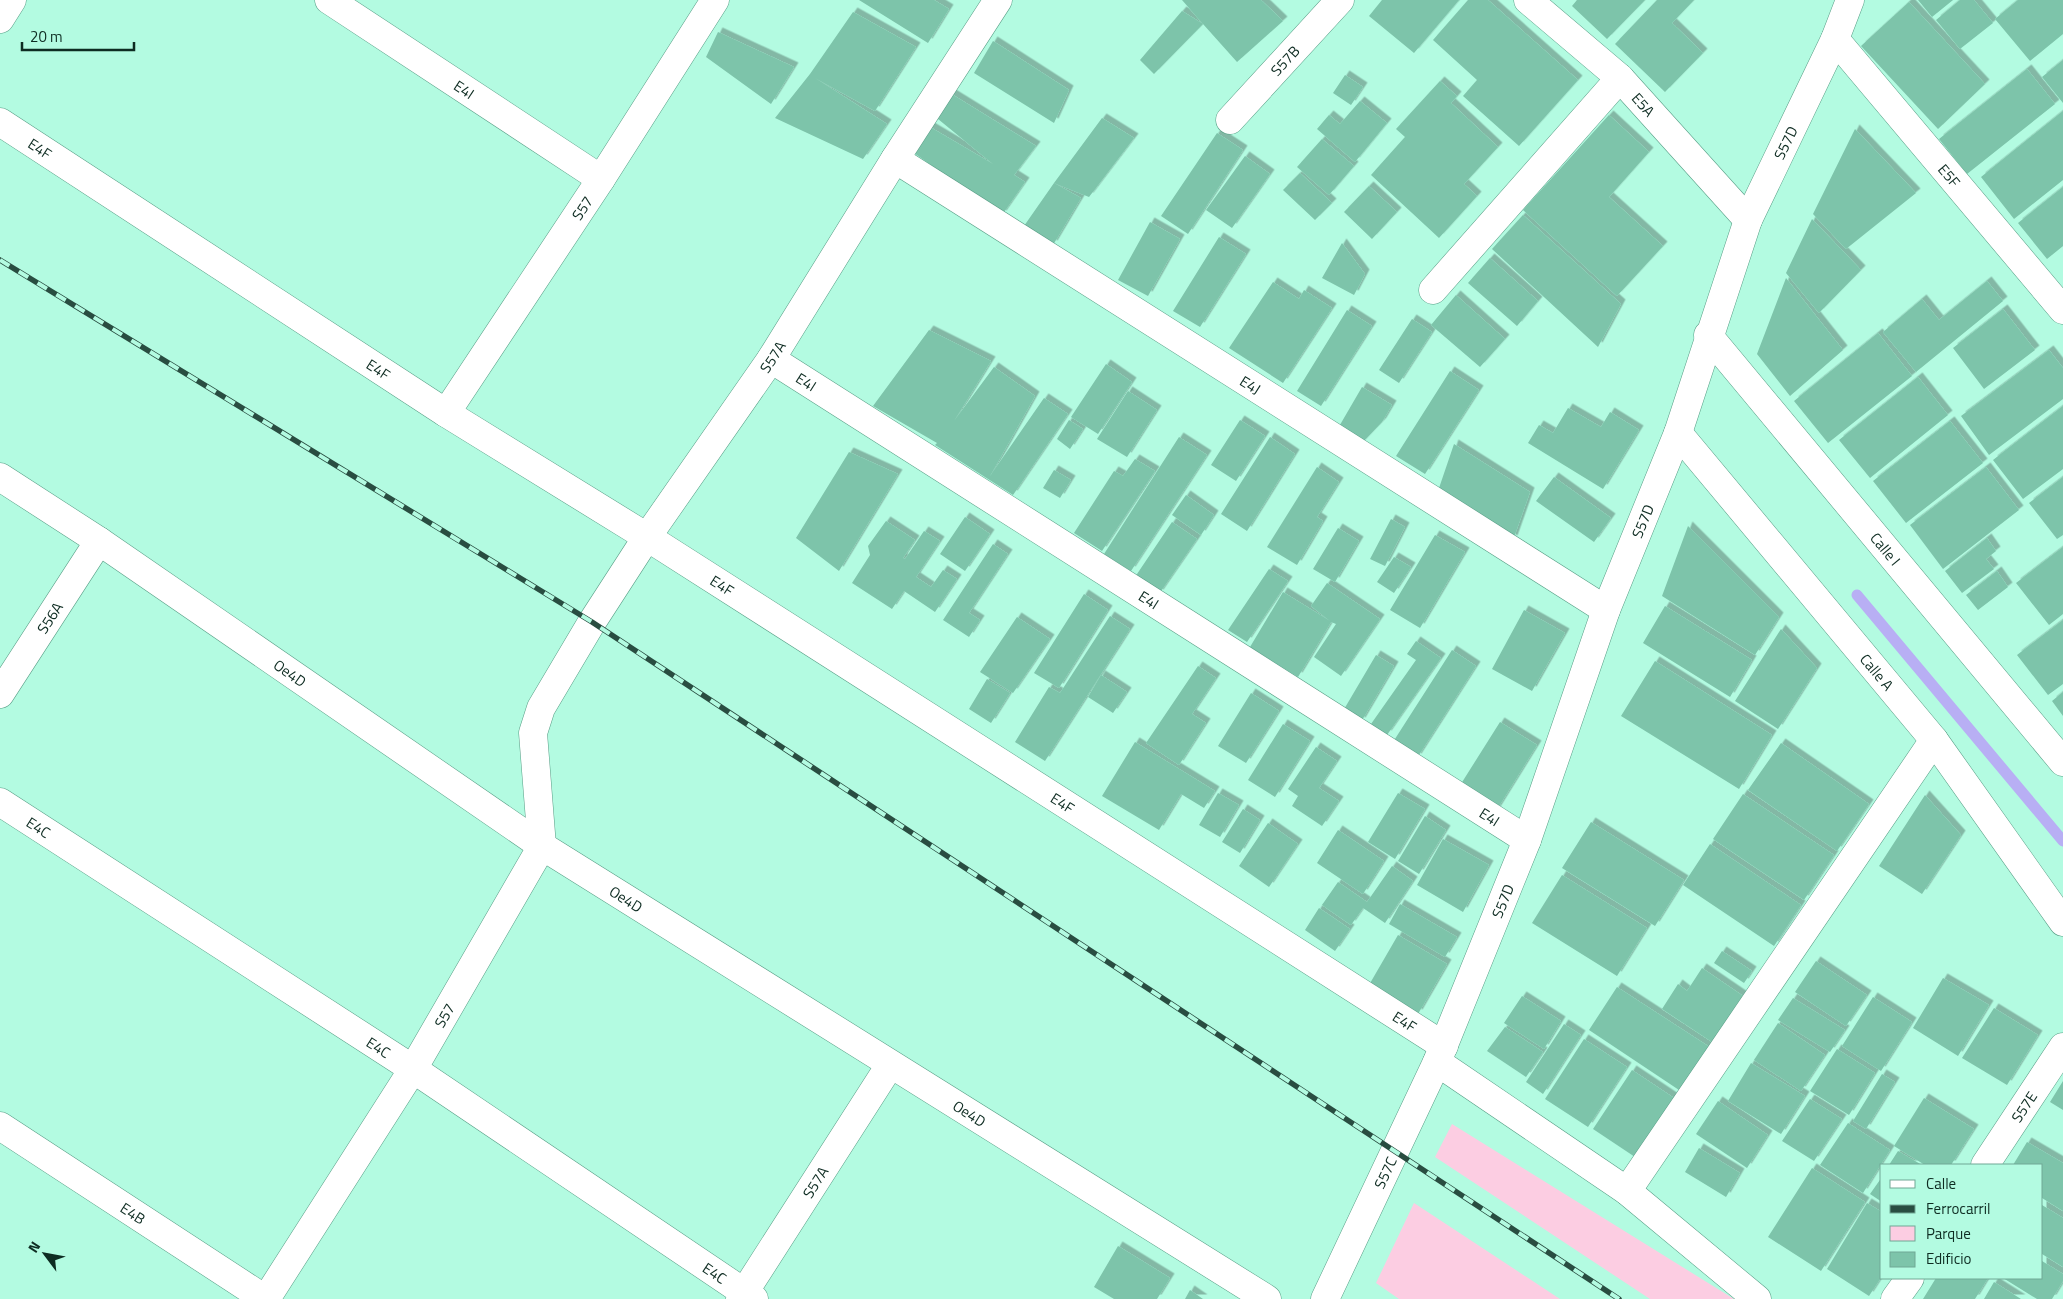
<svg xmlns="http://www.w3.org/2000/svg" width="2063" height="1299" font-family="'Titillium Web',sans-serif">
<defs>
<filter id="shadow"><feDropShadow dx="4.5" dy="-4.5" stdDeviation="0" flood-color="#0004"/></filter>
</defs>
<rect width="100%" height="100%" fill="#b3fbe1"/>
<path fill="#fccde2" d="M1452,1124L1734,1299H1650L1435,1157Z
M1414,1203L1560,1299H1399L1376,1283Z"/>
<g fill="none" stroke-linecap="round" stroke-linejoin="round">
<path stroke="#b8aff4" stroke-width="11" d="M1857,595L2063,841"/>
</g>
<path fill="#7dc4aa" filter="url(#shadow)" d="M859,0H934L949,9L928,43Z
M1182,0H1261L1283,21L1237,62L1203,24L1154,74L1140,60L1182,11L1203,24Z
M1382,0H1459L1414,53L1369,16Z
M1468,0H1488L1578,80L1519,146L1463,96L1477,80L1433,40Z
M1577,0H1645L1607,39L1572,6Z
M1657,0H1694L1672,23L1703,53L1665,92L1615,44Z
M1918,0H1953L1932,17Z
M1960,0H1974L1993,23L1960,49L1936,20Z
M2018,0H2063V34L2030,61L1995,19Z
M1909,2L1985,84L1938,129L1861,46Z
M853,12L916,47L875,111L815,78L887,124L863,159L775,118L810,74Z
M718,32L794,67L771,104L706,57Z
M993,41L1069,90L1054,123L974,73Z
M2063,60V103L2042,77Z
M2027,69L2055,104L1967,174L1939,139Z
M1345,75L1363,87L1351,105L1333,93Z
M1440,81L1457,96L1451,103L1498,147L1464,184L1477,196L1439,238L1371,175L1405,137L1396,129Z
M945,90L1036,146L1014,175L1025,182L1002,215L914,153L930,127L993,164L927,110Z
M1360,101L1387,123L1355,162L1317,129L1329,115L1340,124Z
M2063,111V180L2014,219L1981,177Z
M1609,115L1649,152L1609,197L1663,246L1617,296L1523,210Z
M1102,118L1134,138L1089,197L1054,183L1081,198L1053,245L1024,226L1054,183Z
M1855,129L1916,193L1846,249L1813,214Z
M1217,133L1243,150L1188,234L1161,216Z
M1322,139L1354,166L1329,195L1297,167Z
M1245,156L1270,174L1232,228L1206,210Z
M1300,173L1332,203L1315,220L1283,190Z
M1369,186L1397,212L1372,239L1344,212Z
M2063,187V246L2047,259L2018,223Z
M1523,215L1621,304L1598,347L1492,249Z
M1812,219L1861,270L1819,313L1786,273Z
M1150,222L1180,239L1148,296L1118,280Z
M1219,237L1246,254L1200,327L1173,311Z
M1342,243L1365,274L1354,295L1322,278Z
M1490,258L1538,301L1517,326L1468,283Z
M1786,278L1843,350L1790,396L1757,354Z
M1987,281L2003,301L1916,372L1883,332L1922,299L1939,320Z
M1273,282L1299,299L1304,290L1332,308L1283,383L1229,348Z
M1456,295L1505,339L1480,367L1431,325Z
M2003,309L2035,350L1984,389L1953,348Z
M1347,310L1372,326L1321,406L1297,391Z
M1412,319L1432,332L1399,383L1379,370Z
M929,330L991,361L954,421L994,367L1035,396L990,476L1044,398L1068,414L1013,495L935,445L937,443L873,406Z
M1878,333L1912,376L1828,443L1794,401Z
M2049,350L2063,368V399L1989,455L1961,416Z
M1106,364L1132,382L1098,434L1071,417Z
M1450,371L1479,390L1425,474L1396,456Z
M1918,377L1948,415L1870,478L1839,440Z
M1362,387L1392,405L1382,422L1361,444L1337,430Z
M1128,391L1157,410L1127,457L1097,439Z
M2063,406V469L2023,499L1993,460Z
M1568,408L1601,427L1610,412L1639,430L1603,489L1528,443L1539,425L1553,433Z
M1069,420L1083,429L1070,449L1057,439Z
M1240,420L1265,436L1236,481L1211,465Z
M1950,421L1983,463L1906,523L1873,481Z
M1179,437L1207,455L1131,571L1104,554Z
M1270,437L1295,454L1247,531L1221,514Z
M1454,444L1530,492L1513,540L1438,491Z
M849,452L898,474L839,571L796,538Z
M1135,459L1155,471L1102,551L1074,533L1114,471L1123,476Z
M1317,467L1339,482L1317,517L1323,521L1297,565L1267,547Z
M1986,467L2019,510L1943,569L1910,525Z
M1054,470L1071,480L1060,498L1043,488Z
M1554,477L1611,518L1594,542L1536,501Z
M2063,477V535L2057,539L2029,503Z
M1186,495L1214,515L1201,535L1172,515Z
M965,517L990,534L965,571L940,554Z
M1391,519L1405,527L1385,566L1370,559Z
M886,521L915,540L903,558L905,559L924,531L940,541L916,577L931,587L943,570L957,579L935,612L904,591L892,609L852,583L870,555L868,546Z
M1172,522L1197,539L1159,594L1135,577Z
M1688,526L1779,617L1755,655L1662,596Z
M1338,528L1359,541L1335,582L1313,569Z
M1435,535L1465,552L1420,628L1390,610Z
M1987,538L1996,551L1986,559L1994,569L1962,593L1945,571Z
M993,544L1008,554L969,613L980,620L969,637L943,620Z
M2063,547V614L2049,625L2016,583Z
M1394,557L1411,567L1394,593L1377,582Z
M1269,569L1288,581L1247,642L1228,630Z
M1997,571L2008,587L1978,610L1966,595Z
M1327,583L1380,619L1341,676L1314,657L1336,624L1331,622L1298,677L1250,647L1283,592L1330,621L1311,606Z
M1084,594L1108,610L1059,688L1034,673Z
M1665,606L1752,660L1730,697L1643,643Z
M1524,610L1565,633L1532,691L1492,669Z
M1110,616L1130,629L1045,761L1015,742L1049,687L1060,693Z
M1017,617L1050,639L1013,693L980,672Z
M2063,620V684L2048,695L2017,655Z
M1781,629L1817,668L1778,729L1735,701Z
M1416,641L1441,658L1387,735L1371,724L1416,660L1407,654Z
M1452,650L1476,666L1417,758L1393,742Z
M1376,655L1394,666L1361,722L1343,711Z
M1655,661L1772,735L1739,789L1621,716Z
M1198,666L1216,678L1192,714L1206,723L1179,765L1146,743Z
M1101,675L1127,692L1113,713L1088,697Z
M987,679L1010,693L991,723L969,709Z
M2063,692V716L2052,701Z
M1251,693L1279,711L1246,763L1218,746Z
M1500,722L1537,745L1496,811L1459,787Z
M1283,724L1310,741L1275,797L1248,780Z
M1135,742L1215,791L1204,808L1181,794L1159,830L1102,796Z
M1781,743L1869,804L1837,851L1748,790Z
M1316,747L1337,761L1319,788L1339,801L1322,826L1292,806L1298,796L1288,789Z
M1218,793L1239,805L1220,837L1199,825Z
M1398,793L1425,809L1395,859L1368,842Z
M1743,794L1834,855L1804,900L1713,839Z
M1925,795L1961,835L1922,894L1879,866Z
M1243,809L1260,820L1240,853L1222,842Z
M1425,816L1446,830L1419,874L1398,861Z
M1591,822L1684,880L1655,926L1562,868Z
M1268,823L1298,844L1269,887L1239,866Z
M1338,830L1384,861L1363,894L1317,863Z
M1443,839L1489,865L1463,912L1417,885Z
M1710,844L1801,905L1774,946L1683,885Z
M1392,866L1413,881L1385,923L1363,908L1351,925L1322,905L1338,882L1367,902Z
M1562,875L1647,928L1617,976L1532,923Z
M1400,904L1457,937L1445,957L1389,924Z
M1319,908L1350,929L1335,951L1305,930Z
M1398,935L1447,964L1418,1014L1369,985Z
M1722,951L1752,971L1744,983L1714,963Z
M1816,961L1867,995L1846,1026L1795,992Z
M1702,968L1746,998L1715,1044L1662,1009L1678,984L1687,991Z
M1943,978L1989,1005L1958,1056L1913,1028Z
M1617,987L1711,1048L1682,1092L1589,1030Z
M1522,996L1561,1021L1544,1049L1504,1023Z
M1873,997L1912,1022L1881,1071L1842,1046Z
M1793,998L1845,1030L1830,1052L1778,1020Z
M1994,1008L2038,1035L2007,1085L1962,1058Z
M1778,1023L1825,1055L1801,1091L1754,1060Z
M1564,1024L1581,1035L1543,1094L1526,1082Z
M1505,1027L1543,1052L1526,1077L1487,1051Z
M1584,1039L1627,1067L1588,1127L1545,1099Z
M1837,1049L1875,1073L1849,1115L1810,1091Z
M1751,1063L1805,1096L1781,1134L1728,1101Z
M1632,1070L1680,1102L1641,1161L1593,1129Z
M1882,1074L1895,1082L1866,1129L1853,1121Z
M2063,1081V1110L2050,1102Z
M1924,1098L1974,1129L1951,1165H1925L1894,1146Z
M1810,1099L1842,1119L1814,1161L1782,1141Z
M1718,1101L1768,1135L1747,1168L1696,1134Z
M1848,1123L1890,1150L1863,1193L1820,1165Z
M2027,1142L2063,1163V1211L2042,1198V1165H2013Z
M1699,1148L1740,1173L1726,1197L1685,1172Z
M1898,1151L1922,1165H1889Z
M1812,1168L1865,1202L1821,1271L1768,1237Z
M1882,1177V1202L1870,1194Z
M1867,1203L1882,1212V1276L1869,1296L1827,1269Z
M2042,1205L2063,1218V1267L2042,1254Z
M1118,1246L1170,1278L1157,1299H1114L1094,1287Z
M2042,1261L2063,1274V1281L2052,1299H2037L2003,1278H2042Z
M1936,1278H1988L1975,1299H1923Z
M1994,1282L2021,1299H1984Z
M1190,1290L1203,1299H1185Z"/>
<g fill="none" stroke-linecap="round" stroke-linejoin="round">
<g stroke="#589e86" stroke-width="29">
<g id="street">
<path id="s1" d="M329,0L601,179"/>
<path id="s2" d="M1528,0L1620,78L1748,220"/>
<path d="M0,19L12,0"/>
<path id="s3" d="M1835,39L2063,310"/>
<path id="s4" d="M1230,120L1340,0"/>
<path id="s5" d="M0,122L446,413L647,537L1444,1046"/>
<path id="s6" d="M895,159L1606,610"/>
<path d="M1433,290L1620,78"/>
<path id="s7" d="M1708,335L2063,762"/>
<path id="s8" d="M771,359L1527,840"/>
<path id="s9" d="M446,413L601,179L715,0"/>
<path id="s10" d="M1678,433L1934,740L2063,922"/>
<path id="s11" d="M0,477L99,541L542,846L1267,1299"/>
<path id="s12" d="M0,694L99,541"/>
<path id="s13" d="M0,802L413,1069L754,1299"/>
<path d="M1437,1062L1627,1191L1757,1299"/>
<path id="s14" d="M0,1126L265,1299"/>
<path id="s15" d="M1985,1165L2063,1047"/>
<path d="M1627,1191L1934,740"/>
<path id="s16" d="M266,1299L413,1069L542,846L533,733L541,708L592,622L647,537L771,359L895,159L998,0"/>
<path id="s17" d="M740,1299L890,1065"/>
<path id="s18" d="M1325,1299L1437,1062L1527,840L1606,610L1678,433L1748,220L1835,39L1850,0"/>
<path d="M1895,1299L1910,1278"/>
</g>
</g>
<use href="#street" stroke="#fff" stroke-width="28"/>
<g stroke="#294d41" stroke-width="5.5">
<path id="rail" d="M0,260L592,622L1619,1299"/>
</g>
<use href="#rail" stroke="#b3fbe1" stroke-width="4" stroke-dasharray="11" stroke-linecap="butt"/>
</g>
<g text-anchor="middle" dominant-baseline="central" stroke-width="5" stroke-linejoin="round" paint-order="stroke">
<g font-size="15" fill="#0e2c22" stroke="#b3fbe1">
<text stroke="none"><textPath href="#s4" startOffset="81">S57B</textPath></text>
<text stroke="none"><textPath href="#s1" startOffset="162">E4I</textPath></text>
<text stroke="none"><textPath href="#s2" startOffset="156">E5A</textPath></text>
<text stroke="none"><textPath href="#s18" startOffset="1246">S57D</textPath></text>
<text stroke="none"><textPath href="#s5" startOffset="48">E4F</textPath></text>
<text stroke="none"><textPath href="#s3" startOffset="178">E5F</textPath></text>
<text stroke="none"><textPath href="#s9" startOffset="246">S57</textPath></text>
<text stroke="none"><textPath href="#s16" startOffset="1091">S57A</textPath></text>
<text stroke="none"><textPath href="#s5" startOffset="452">E4F</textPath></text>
<text stroke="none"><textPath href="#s8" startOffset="42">E4I</textPath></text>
<text stroke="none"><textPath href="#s6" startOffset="421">E4J</textPath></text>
<text stroke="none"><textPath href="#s18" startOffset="841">S57D</textPath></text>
<text stroke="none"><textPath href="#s7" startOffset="278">Calle I</textPath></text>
<text stroke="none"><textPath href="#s5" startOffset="858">E4F</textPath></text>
<text stroke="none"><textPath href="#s8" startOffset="448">E4I</textPath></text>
<text stroke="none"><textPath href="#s12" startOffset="91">S56A</textPath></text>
<text stroke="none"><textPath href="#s10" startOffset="311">Calle A</textPath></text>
<text stroke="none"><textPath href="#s11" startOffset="350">Oe4D</textPath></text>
<text stroke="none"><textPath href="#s5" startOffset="1262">E4F</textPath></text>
<text stroke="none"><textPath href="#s8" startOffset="852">E4I</textPath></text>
<text stroke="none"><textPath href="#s13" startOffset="46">E4C</textPath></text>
<text stroke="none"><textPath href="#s11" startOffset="755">Oe4D</textPath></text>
<text stroke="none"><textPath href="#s18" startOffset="436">S57D</textPath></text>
<text stroke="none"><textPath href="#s16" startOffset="335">S57</textPath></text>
<text stroke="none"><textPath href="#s5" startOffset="1668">E4F</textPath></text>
<text stroke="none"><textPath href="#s13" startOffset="451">E4C</textPath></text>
<text stroke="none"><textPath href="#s15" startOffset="70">S57E</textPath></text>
<text stroke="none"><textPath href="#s11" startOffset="1160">Oe4D</textPath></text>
<text stroke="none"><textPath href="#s18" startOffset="140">S57C</textPath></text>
<text stroke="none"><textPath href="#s17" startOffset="139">S57A</textPath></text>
<text stroke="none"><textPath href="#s14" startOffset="159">E4B</textPath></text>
<text stroke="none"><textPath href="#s13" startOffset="856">E4C</textPath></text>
</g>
</g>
<rect x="1880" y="1164" width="162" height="115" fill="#b3fbe1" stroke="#71a895"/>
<rect x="1890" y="1180" width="25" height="8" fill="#ffffff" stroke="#71a895"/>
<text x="1926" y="1189" font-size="15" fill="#0e2c22">Calle</text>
<rect x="1890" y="1205" width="25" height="8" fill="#294d41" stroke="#71a895"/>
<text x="1926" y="1214" font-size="15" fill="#0e2c22">Ferrocarril</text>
<rect x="1890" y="1226" width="25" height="15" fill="#fccde2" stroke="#71a895"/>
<text x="1926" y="1239" font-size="15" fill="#0e2c22">Parque</text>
<rect x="1890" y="1252" width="25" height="15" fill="#7dc4aa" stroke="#71a895"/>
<text x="1926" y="1264" font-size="15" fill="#0e2c22">Edificio</text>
<g transform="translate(45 1254) rotate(302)" stroke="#b3fbe1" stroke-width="4" paint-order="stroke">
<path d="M0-4L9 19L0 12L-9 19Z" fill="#0e2c22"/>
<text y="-8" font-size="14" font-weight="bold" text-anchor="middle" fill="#0e2c22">N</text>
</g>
<path d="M22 42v8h112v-8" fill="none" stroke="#0e2c22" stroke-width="2.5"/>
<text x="30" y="42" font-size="15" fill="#0e2c22" stroke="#b3fbe1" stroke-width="4" paint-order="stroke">20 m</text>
</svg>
